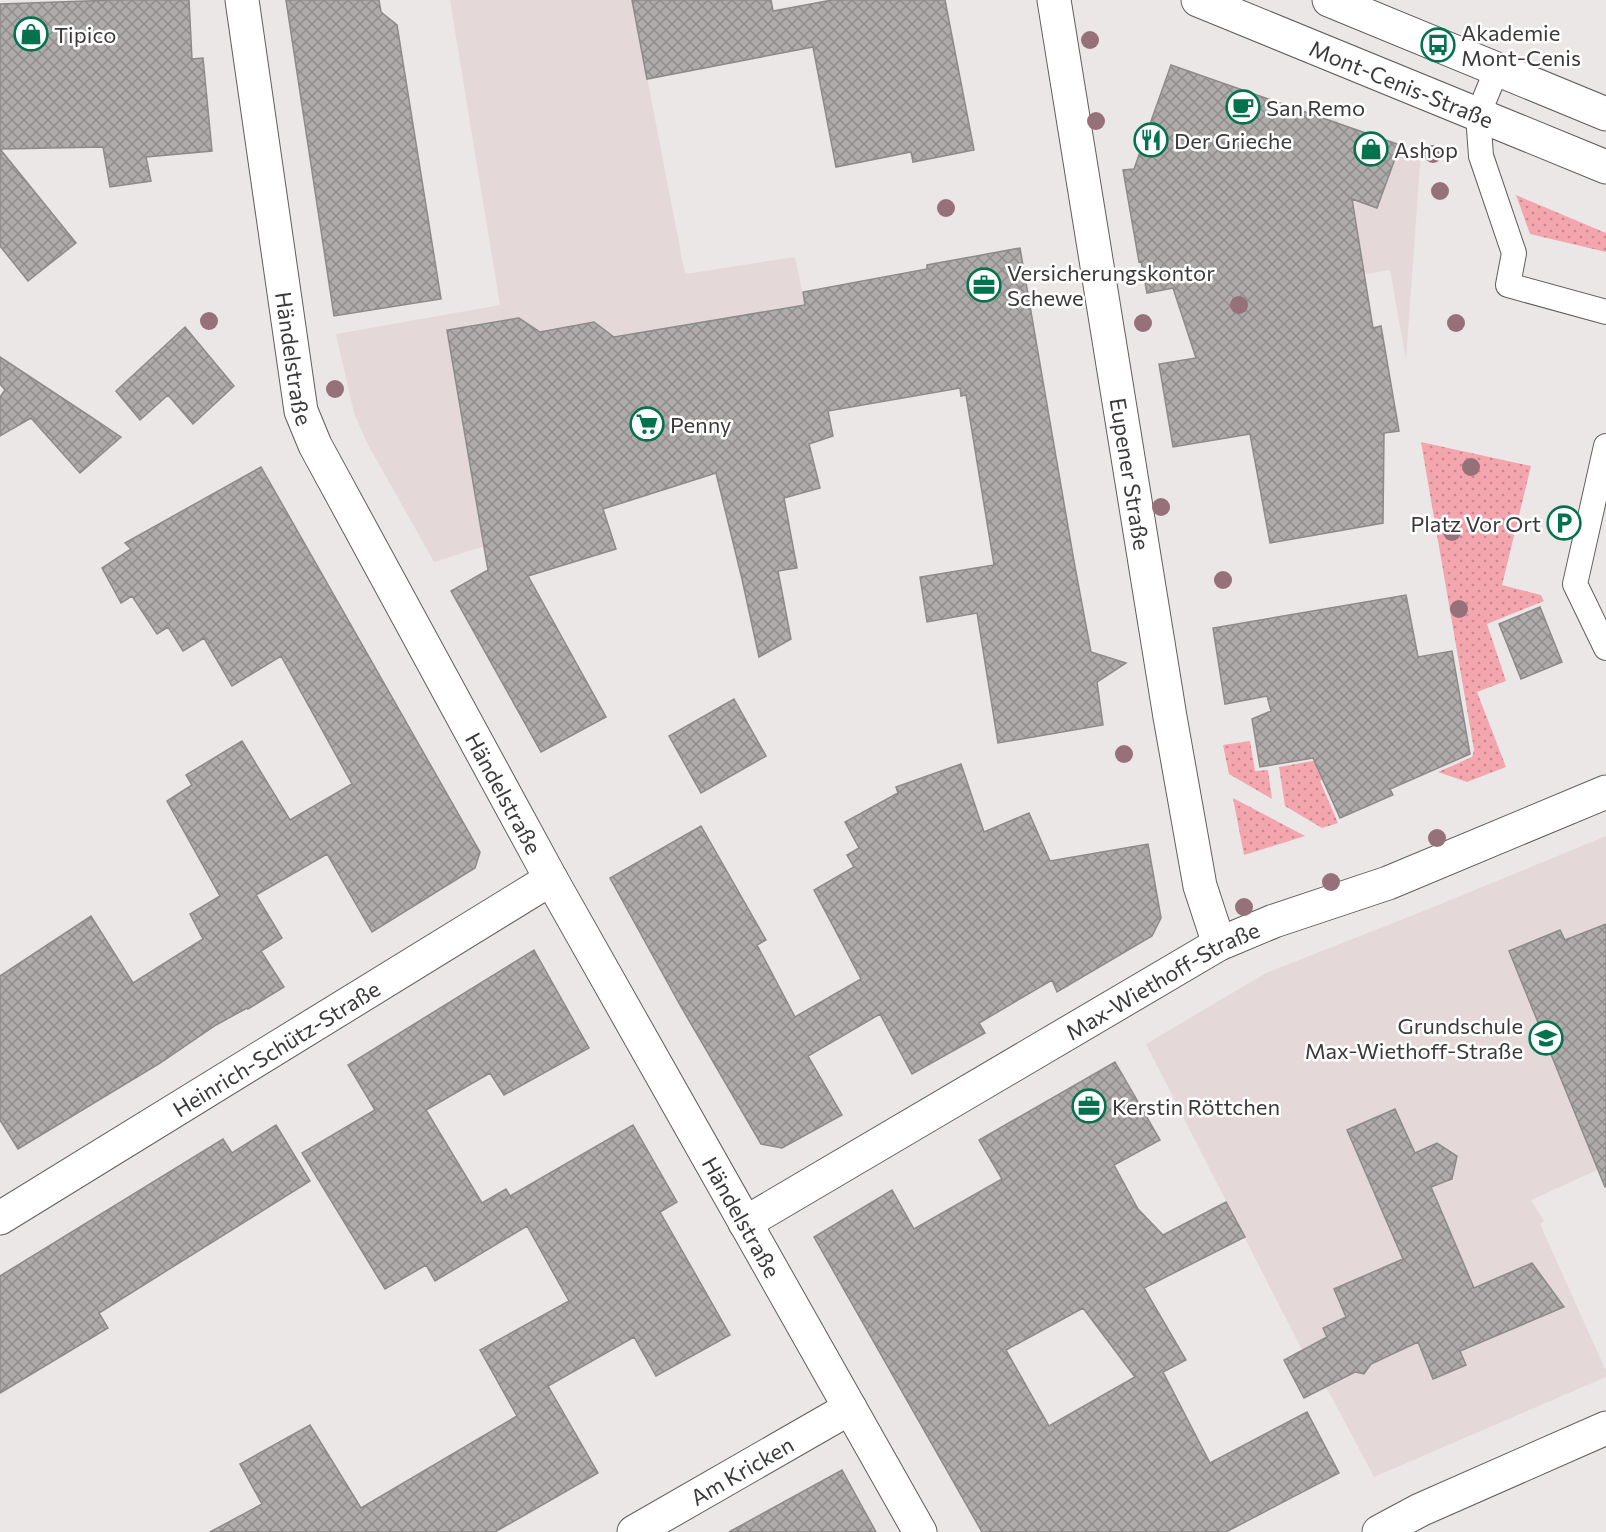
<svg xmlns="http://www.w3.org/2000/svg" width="1606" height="1532" font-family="Commissioner,sans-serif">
<defs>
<pattern id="grass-dots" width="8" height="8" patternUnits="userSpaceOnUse" patternTransform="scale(1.5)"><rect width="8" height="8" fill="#f4a6af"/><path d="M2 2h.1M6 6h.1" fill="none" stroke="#c7888f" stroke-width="1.8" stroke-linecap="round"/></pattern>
<pattern id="building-cross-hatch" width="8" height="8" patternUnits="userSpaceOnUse" patternTransform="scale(1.5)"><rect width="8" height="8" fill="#afabab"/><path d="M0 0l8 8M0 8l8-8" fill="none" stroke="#908c8c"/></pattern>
</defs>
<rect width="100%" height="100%" fill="#ebe7e7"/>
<path fill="#e5d8d9" d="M450,0H632L685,274L795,257L833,436L434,562L366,441L354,413L336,334L500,305Z
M1171,65L1311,113L1312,112L1338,120V123L1421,152L1406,360L1390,270L1321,282L1214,185L1128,200L1123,170L1134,168Z
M1606,836V1166L1531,1200L1544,1221L1540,1224L1606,1371V1377L1374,1477L1306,1349L1302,1350L1146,1044L1266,973L1426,910Z"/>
<path fill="url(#grass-dots)" d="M1516,195L1606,233V252L1530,234Z
M1421,442L1531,466L1502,585L1541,595L1544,601L1487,624L1506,681L1477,692L1506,767L1467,782L1438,772L1472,757L1474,750Z
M1250,741L1255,771L1268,770L1272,799L1229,774L1223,745Z
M1324,759L1327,776L1320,781L1338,823L1322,828L1285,806L1279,767Z
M1233,798L1305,836L1244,855Z"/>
<path fill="url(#building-cross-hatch)" stroke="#8d8a8a" stroke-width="1.5" fill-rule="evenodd" d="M114,0H189L192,59L203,58L212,151L146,157L151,181L110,187L103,147L0,149L76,243L28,281L0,246V4Z
M286,0H379L381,12L397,25L441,299L334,316Z
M632,0H771L773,11L832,0H945L974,150L913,162L911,152L836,167L813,47L647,79Z
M1171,65L1400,145L1377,208L1352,199L1373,328L1381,326L1399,431L1384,433L1383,523L1270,543L1250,434L1173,447L1159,364L1196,358L1173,288L1147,293L1141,261L1139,262L1123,170L1134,169Z
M1020,248L1075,567L1091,652L1126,663L1097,682L1103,725L998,743L977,613L927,622L920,577L994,565L966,395L961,396L960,388L828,411L833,436L809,444L820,488L784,498L797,568L778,571L791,639L759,657L742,579L716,473L603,509L616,549L528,576L606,717L541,752L451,591L488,570L447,330L519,318L540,332L594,322L614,337L805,305L803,292L927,269V265Z
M185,327L234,386L193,424L168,395L140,420L116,391Z
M0,357L88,415L121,437L80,473L31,418L0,436V397L5,390L0,384Z
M261,467L480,852L475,868L372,932L327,854L256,895L282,938L261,951L284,987L248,1009L247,1008L216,1025L160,1063L18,1149L0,1120V976L91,916L133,983L203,939L190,914L220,896L167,801L192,785L186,775L242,741L290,820L352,784L281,656L232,686L204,638L183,651L168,627L157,634L132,596L121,603L102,568L131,549L125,543Z
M1406,595L1418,657L1452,651L1470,754L1390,789L1393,795L1340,818L1313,758L1260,767L1252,719L1271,711L1267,696L1225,704L1213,628Z
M1540,607L1562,662L1521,679L1499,624Z
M734,699L766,756L701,793L669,736Z
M961,764L984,832L1029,813L1050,861L1148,844L1161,918L1152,936L1057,992L1052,980L979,1023L985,1033L912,1074L880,1014L808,1056L842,1115L782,1148L761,1144L680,1005L610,878L701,826L766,940L757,945L795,1017L861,979L814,890L854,867L847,855L859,848L845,822L898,793L896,787Z
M1606,924V1186L1605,1187L1509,951L1560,930L1565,940Z
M534,950L589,1048L504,1095L490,1073L426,1110L482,1203L506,1189L512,1199L510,1196L633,1125L677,1202L660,1212L730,1335L656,1376L634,1337L548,1386L598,1473L495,1532H210L262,1504L240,1464L310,1425L361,1508L517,1416L480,1350L569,1301L527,1226L435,1281L426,1265L385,1289L302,1153L375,1110L348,1065Z
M1115,1062L1160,1140L1114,1165L1138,1209L1163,1235L1226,1202L1245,1237L1144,1288L1186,1360L1163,1372L1210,1463L1307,1412L1339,1473L1226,1532H982L814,1237L892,1190L914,1229L1002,1179L979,1140ZM1083,1308L1135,1377L1049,1426L1006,1350Z
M1395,1109L1415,1153L1437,1143L1457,1156L1452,1179L1431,1187L1474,1288L1532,1263L1564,1307L1460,1351L1466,1365L1433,1379L1418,1342L1371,1364L1364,1374L1355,1372L1304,1398L1284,1360L1327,1337L1323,1328L1346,1317L1334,1289L1403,1259L1347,1130Z
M276,1125L310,1181L99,1313L108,1328L0,1393V1276L223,1139L232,1153Z
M842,1470L876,1532H729Z"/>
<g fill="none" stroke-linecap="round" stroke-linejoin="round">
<g stroke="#615d5d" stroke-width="26">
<path id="lane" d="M1497,69L1478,115L1481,156L1514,253L1508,285L1606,312
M1606,446L1575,584L1606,648"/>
</g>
<g stroke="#615d5d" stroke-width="35">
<g id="street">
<path id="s1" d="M242,0L301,411L315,445L551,879L920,1532"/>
<path id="s2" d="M1054,0L1170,717L1200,886L1219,944"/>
<path id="s3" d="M1198,0L1606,167"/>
<path d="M1329,0L1606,114"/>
<path id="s4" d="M0,1218L551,879"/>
<path id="s5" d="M745,1223L1219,944L1274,921L1388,883L1606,792"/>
<path id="s6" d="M634,1532L850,1408"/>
<path d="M1379,1532L1420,1510L1606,1428"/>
</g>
</g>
<use href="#lane" stroke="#fff" stroke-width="24"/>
<use href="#street" stroke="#fff" stroke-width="33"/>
</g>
<g fill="#96717a">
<circle cx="1090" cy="40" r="9"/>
<circle cx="1096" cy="121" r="9"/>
<circle cx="1433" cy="154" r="9"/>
<circle cx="1440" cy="191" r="9"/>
<circle cx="946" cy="208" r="9"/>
<circle cx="1239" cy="305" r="9"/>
<circle cx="209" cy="321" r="9"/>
<circle cx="1143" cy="323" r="9"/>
<circle cx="1456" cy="323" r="9"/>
<circle cx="335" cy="389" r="9"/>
<circle cx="1471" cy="467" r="9"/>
<circle cx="1161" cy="507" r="9"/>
<circle cx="1452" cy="532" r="9"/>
<circle cx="1223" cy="580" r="9"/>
<circle cx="1459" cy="609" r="9"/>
<circle cx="1124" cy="754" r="9"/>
<circle cx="1437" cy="838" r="9"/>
<circle cx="1331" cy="882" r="9"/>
<circle cx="1244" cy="907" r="9"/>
</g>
<defs>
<g id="shop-ring" transform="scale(1.725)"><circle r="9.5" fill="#fff" stroke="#04734d" stroke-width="1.5"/><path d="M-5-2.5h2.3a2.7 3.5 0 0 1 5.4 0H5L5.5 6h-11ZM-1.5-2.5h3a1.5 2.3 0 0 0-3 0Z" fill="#04734d"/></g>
<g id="bus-ring" transform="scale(1.725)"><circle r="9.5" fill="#fff" stroke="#04734d" stroke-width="1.5"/><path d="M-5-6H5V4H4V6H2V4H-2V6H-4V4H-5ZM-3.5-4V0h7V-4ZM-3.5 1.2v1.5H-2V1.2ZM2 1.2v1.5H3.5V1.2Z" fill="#04734d"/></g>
<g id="cafe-ring" transform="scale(1.725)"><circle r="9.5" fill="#fff" stroke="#04734d" stroke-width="1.5"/><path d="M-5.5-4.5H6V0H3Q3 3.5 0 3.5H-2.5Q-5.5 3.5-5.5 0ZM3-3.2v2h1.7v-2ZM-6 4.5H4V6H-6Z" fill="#04734d"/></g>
<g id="restaurant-ring" transform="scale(1.725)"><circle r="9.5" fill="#fff" stroke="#04734d" stroke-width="1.5"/><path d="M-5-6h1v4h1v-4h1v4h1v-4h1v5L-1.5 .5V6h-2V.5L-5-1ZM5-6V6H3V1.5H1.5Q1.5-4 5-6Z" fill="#04734d"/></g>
<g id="office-ring" transform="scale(1.725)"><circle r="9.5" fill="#fff" stroke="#04734d" stroke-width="1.5"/><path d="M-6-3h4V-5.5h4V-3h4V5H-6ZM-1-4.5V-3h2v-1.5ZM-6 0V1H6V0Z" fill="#04734d"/></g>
<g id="supermarket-ring" transform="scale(1.725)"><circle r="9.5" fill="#fff" stroke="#04734d" stroke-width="1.5"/><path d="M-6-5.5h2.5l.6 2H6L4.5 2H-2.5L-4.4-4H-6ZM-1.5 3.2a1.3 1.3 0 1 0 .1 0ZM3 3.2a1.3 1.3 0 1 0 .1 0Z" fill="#04734d"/></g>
<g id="parking-ring" transform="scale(1.725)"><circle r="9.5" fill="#fff" stroke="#04734d" stroke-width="1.5"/><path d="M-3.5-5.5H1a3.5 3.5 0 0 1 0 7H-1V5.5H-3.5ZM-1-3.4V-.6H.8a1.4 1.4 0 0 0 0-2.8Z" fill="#04734d"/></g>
<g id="school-ring" transform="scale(1.725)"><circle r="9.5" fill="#fff" stroke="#04734d" stroke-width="1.5"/><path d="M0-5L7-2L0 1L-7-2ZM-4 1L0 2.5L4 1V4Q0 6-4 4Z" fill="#04734d"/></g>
</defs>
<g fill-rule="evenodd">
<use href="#shop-ring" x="31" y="34"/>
<use href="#bus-ring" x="1438" y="45"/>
<use href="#cafe-ring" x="1243" y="107"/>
<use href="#restaurant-ring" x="1151" y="140"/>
<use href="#shop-ring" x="1371" y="149"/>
<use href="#office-ring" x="984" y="285"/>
<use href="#supermarket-ring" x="647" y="424"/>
<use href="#parking-ring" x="1564" y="523"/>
<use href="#school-ring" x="1546" y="1038"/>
<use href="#office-ring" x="1089" y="1106"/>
</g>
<g text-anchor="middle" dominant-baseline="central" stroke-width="5" stroke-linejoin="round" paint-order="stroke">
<g font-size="22" fill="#3b3939" stroke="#fff" text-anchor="start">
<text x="1461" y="32">Akademie<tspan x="1461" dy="25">Mont-Cenis</tspan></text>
<text x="54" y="34">Tipico</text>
<text x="1266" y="107">San Remo</text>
<text x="1174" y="140">Der Grieche</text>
<text x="1394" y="149">Ashop</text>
<text x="1007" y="272">Versicherungskontor<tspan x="1007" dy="25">Schewe</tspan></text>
<text x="670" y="424">Penny</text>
<text x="1541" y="523" text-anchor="end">Platz Vor Ort</text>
<text x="1523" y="1025" text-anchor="end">Grundschule<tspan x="1523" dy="25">Max-Wiethoff-Straße</tspan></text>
<text x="1112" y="1106">Kerstin Röttchen</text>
</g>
<g font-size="22" fill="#3b3939" stroke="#fff">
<text stroke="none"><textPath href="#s3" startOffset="220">Mont-Cenis-Straße</textPath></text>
<text stroke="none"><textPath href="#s1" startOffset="362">Händelstraße</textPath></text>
<text stroke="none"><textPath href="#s2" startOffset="480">Eupener Straße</textPath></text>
<text stroke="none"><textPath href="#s1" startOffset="848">Händelstraße</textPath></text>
<text stroke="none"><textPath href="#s5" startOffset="483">Max-Wiethoff-Straße</textPath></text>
<text stroke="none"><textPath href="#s4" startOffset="324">Heinrich-Schütz-Straße</textPath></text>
<text stroke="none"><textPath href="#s1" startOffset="1334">Händelstraße</textPath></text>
<text stroke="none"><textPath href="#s6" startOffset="124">Am Kricken</textPath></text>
</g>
</g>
</svg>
